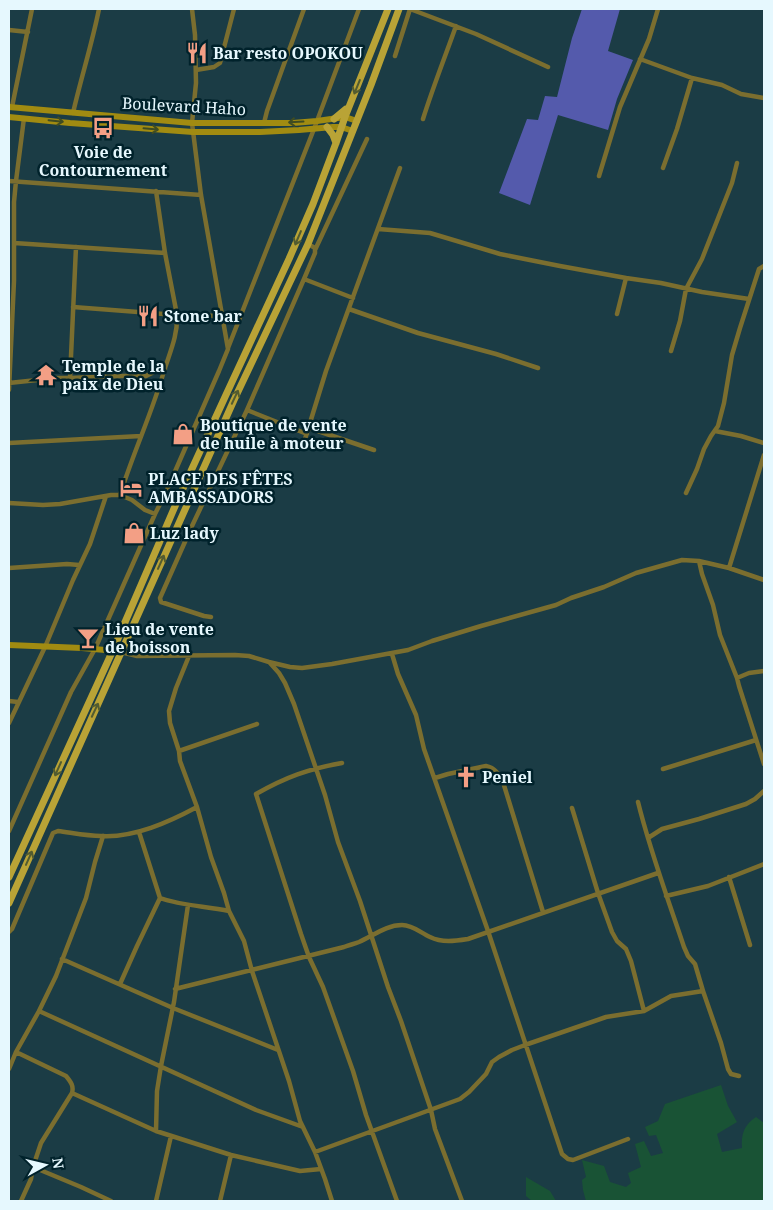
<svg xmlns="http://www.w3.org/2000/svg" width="773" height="1210" font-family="'Noto Serif',serif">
<rect width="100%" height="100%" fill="#1b3c45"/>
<path fill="#195335" d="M721,1085L728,1106L737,1122L717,1134L722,1152L742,1148C741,1134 744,1125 756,1117L764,1123V1201H586L583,1190L582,1180L586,1177L582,1160L604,1166L610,1182L626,1187L631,1183L628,1173L641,1167L635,1144L644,1141L651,1156L663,1153L656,1135L649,1136L645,1127L658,1121L665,1104Z
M526,1177L550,1191L556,1201H532L526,1196Z"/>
<path fill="#545aac" d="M582,9H620L608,51L633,60L617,99L608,130L558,115L530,205L499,193L527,119L538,120L545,96L557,97L572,38Z"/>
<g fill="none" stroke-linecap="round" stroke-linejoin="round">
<path stroke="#7b6e2f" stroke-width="4.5" d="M410,9L476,34L548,67
M9,30L28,32
M395,56L410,9
M640,59L692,78L722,85L741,94L764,98
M196,70L214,67L220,63L234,9
M12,107L32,9
M73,113C81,78 92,44 99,9
M423,119C433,87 445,57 456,26
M264,123L267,111L304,9
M663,168L677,129L692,78
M599,176L620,107L649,39L658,9
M9,181L201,195
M378,229L430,233L500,254L560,266L626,278L661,283L702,292L749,299
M14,243L165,253
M308,244L315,248V253L304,279L353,298
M315,250L367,139
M304,279L247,410L307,434
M73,307L177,315L222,316
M349,309L418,333L496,354L538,368
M617,314L626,278
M228,348L314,129L359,9
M671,351L680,321L686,289L702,259L732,183L737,163
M70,378L76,247
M9,383L56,378H70L121,376H146L156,371L165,369
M9,390L14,281V202L16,181L24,118
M309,428L374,450
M715,431L741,436L764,443
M305,439L326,371L400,168
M9,443L141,436
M166,492L219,371L228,349L201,195L192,123L196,83L195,35L192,9
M686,493L697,469L704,449L711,436L718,426L724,403L732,355L740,328L759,269L764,266
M120,495C133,453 152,413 164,371C170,352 178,335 177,315L165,253L156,191
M9,503L43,505L60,504L111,495H120L132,500L145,510L155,514L166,492L179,497
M699,561L702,574L713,605L720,635L737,678L739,686L764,764
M9,568L67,564L79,565
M729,568L764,455
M211,617L204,616L161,602L160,598L192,526L247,410
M121,652L137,656L235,655L249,656L269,662L290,667L302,668L332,664L408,650L432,641L481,626L556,605L571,598L604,587L636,573L682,560L699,561L729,568L764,580
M392,654L398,674L416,715L424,749L488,931L562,1154L568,1159L573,1160L628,1139
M189,656L176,688L169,711L170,723L179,751L180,761L197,807L211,857L224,893L229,911L244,941L252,971L289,1081L300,1121L315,1152L325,1179L332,1201
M270,663L279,673L285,683L294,704L325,795L338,842L360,901L388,987L401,1021L431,1110L435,1129L462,1201
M737,678L749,673L764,671
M9,701L18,702
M9,723L45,647L73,580L90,544L106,496
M179,751L257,724
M342,763C308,769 286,777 256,794L301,934L309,957L323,987L353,1071L366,1115L397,1201
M663,769L756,740
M435,778L448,774L486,766C495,768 499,774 503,782L543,912
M572,808L598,893L612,932L617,941L626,949L631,961L644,1011
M9,831L71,692L95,649L155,514
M648,838L662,829L699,819L746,804L755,799L764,791
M729,877L750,945
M666,896L708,886L764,864
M160,898C182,906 206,906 229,911
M9,932L12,929L53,833L58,831C73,833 87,836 101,836C134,838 169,822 197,807
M62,959L173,1008L278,1050
M120,984L137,946L160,898L139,832
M175,989L344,947C349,945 354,944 359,942C373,936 386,925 402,925C413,925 421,933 430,937C442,943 455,941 468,939L658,873
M703,991L721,1043L728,1069L731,1074L739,1076
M39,1011L256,1110L303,1127
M16,1052L66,1076C71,1082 74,1086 72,1093L41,1143L33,1167L31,1179L21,1201
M9,1069L16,1052L39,1011L56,976L86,898L95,862L103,836
M72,1093L156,1131L231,1155L300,1171L321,1169
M156,1131L157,1091L161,1066L174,1002L188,905
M315,1152L460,1099L469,1092L486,1074L492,1062L499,1057L512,1050L525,1045L606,1017L644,1011L671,996L703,991L695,964L688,956L684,947C668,899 650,851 638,802
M33,1167L81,1187L111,1201
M156,1201L171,1136
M220,1201L231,1155"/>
<path stroke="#a18b11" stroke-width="6" d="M9,107L192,123H293L317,121L345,117L357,121
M9,117L70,123L193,132H260L299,130L333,127H341L353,131
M9,645L82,648L117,651"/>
<path stroke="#b9a336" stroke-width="7" d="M334,119L346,109
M327,127L333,135L336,143
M9,877L113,650L179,497L225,397L289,259L313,204L336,143L345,117L388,9
M9,903L234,400L308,244L371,85L399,9"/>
</g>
<defs><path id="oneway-shaft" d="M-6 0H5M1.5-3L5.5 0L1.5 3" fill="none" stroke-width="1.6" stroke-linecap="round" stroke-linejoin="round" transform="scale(1.25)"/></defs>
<g stroke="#535c30">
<use href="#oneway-shaft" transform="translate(357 87) rotate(112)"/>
<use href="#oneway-shaft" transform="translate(298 238) rotate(113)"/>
<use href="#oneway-shaft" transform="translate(235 397) rotate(-65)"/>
<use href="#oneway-shaft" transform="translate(161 562) rotate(-66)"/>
<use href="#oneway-shaft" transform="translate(95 710) rotate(-65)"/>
<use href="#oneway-shaft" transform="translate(58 769) rotate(114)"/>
<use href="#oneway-shaft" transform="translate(29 858) rotate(-66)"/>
</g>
<g stroke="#404c21">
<use href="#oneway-shaft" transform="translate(56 121) rotate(6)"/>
<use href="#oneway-shaft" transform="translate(296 122) rotate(177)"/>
<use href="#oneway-shaft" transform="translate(151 129) rotate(5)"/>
</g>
<defs>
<g id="restaurant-bare" transform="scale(1.725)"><path d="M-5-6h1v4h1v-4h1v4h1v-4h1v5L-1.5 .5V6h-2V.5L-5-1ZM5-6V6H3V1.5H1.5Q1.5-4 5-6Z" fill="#f39f85" stroke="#00222b" stroke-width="2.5" paint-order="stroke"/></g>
<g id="bus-bare" transform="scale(1.725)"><path d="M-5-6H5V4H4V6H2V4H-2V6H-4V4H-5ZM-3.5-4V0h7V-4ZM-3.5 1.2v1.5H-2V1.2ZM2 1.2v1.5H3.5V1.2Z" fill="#f39f85" stroke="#00222b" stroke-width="2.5" paint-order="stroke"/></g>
<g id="temple-bare" transform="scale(1.725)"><path d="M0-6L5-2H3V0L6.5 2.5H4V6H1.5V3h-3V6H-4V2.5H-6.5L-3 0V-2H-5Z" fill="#f39f85" stroke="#00222b" stroke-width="2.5" paint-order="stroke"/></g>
<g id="shop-bare" transform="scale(1.725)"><path d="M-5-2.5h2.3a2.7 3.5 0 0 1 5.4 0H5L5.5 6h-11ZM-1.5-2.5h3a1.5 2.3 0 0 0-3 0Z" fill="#f39f85" stroke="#00222b" stroke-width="2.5" paint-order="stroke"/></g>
<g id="hotel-bare" transform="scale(1.725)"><path d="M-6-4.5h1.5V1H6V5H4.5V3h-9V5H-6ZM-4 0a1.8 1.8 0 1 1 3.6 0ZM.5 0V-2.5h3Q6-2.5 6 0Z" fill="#f39f85" stroke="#00222b" stroke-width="2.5" paint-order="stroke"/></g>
<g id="bar-bare" transform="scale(1.725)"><path d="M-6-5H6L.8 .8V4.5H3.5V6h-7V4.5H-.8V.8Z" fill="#f39f85" stroke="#00222b" stroke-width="2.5" paint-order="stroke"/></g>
<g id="church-bare" transform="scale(1.725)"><path d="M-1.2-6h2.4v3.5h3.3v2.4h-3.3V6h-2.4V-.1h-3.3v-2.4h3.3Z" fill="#f39f85" stroke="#00222b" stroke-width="2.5" paint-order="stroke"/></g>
</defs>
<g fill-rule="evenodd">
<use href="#restaurant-bare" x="197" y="53"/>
<use href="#bus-bare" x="103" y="128"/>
<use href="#restaurant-bare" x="148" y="316"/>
<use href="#temple-bare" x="46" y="375"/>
<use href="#shop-bare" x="183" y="434"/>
<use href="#hotel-bare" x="131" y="488"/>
<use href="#shop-bare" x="134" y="533"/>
<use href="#bar-bare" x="88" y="638"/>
<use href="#church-bare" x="466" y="777"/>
</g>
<g text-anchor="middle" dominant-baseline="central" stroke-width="5" stroke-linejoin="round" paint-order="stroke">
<g font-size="16" font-weight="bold" fill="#e6f8fe" stroke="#00222b" text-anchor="start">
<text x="213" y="53">Bar resto OPOKOU</text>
<text x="103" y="152" text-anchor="middle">Voie de<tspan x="103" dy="18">Contournement</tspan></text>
<text x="164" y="316">Stone bar</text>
<text x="62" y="366">Temple de la<tspan x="62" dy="18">paix de Dieu</tspan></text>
<text x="200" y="425">Boutique de vente<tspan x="200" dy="18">de huile à moteur</tspan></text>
<text x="148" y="479">PLACE DES FÊTES<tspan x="148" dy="18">AMBASSADORS</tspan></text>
<text x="150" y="533">Luz lady</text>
<text x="105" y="629">Lieu de vente<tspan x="105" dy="18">de boisson</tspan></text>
<text x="482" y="777">Peniel</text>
</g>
<g font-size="16" fill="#e6f8fe" stroke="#00222b">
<text transform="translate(184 106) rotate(3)">Boulevard Haho</text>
</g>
</g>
<rect width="773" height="1210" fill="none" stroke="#e6f8fe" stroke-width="20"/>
<g transform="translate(45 1165) rotate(82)" stroke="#00222b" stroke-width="4" paint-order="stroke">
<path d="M0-4L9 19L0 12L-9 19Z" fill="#e6f8fe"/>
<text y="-8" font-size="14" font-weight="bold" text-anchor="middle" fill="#e6f8fe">N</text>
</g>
</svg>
